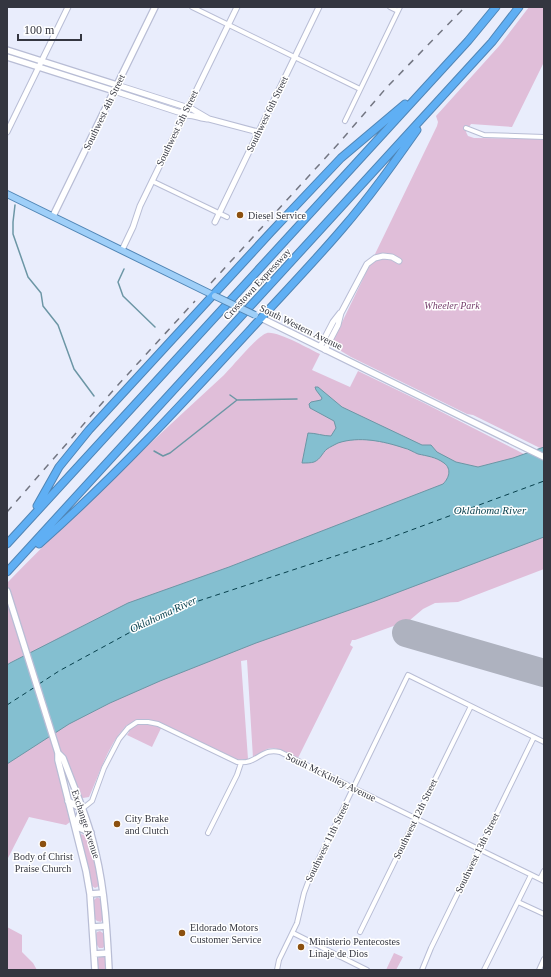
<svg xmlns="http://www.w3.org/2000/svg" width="551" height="977" font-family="'Times New Roman',serif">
<rect width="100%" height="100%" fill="#e9edfc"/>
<path fill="#e0bed9" d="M529,7H544V62L512,127L471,124L466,132L468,136L474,138L544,139V569L458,602L435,603L423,609L410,620L355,640H352L350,645L353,647L298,758C289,754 278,746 267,749C262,751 258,755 253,758L247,660L241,661L248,759L239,760L233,758L163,724L152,747L127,735L129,732L127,725C108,744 100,773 89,797L83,798L81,797L64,754L54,757L70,822L66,825L29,817L7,860V583C77,511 150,443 224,375C232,367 258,335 267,333C278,331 309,349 320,354L312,370L350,387L358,371L424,403L524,454L540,448L473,415L467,414L351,357L331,345L437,126L438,122L436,116L500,45Z
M80,834C85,834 89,840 91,845L99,884V886L95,888L92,886Z
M97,897L102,900L103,918L101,922L97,921L95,919L93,901Z
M7,927L22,935V952L33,963L37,970H7Z
M100,931L104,934L105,945L103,948H99L97,945L96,934L97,932Z
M394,953L403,957L396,970H386Z
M100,956L105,957L106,970H98L97,960Z"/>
<path fill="#84bfd0" stroke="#6c96a5" d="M315,387H318L342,407L422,445H431L437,452L456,462L478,467L513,458L544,447V537L375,601L256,643L160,681L110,703L69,724L7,764V665L10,663L128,603L229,567L443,484C449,478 452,469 444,463C436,457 427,456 418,454C413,452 409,449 404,448C383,441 359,436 338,443C334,445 330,447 327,449C322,453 321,459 314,462C311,463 306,463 302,463L308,433C316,433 323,436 331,436L336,428L334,421L310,408L309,404L311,402L321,400L322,398L316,390Z"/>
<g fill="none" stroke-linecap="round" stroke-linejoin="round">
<path stroke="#6c96a5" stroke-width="1.5" d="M15,205L13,222V234L28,277L41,293L43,306L58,325L74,369L94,396
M124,269L118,282L123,296L155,327
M230,395L237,400L297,399
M154,451L163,456L170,453L237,400"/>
<path stroke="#073f4c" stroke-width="1" stroke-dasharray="5 4" stroke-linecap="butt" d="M39,684L59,671L171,610L387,539L544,481
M7,705L35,687"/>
<path stroke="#aeb2bf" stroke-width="28" d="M406,633L544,673"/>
<g stroke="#b8bdd5" stroke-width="6">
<path id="minor" d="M192,7L360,89
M390,7L398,11
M345,121L400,7
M466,128L484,135L544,137
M152,181L227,217
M82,809L92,801L104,768L119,739L128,728L137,722H148L158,724L237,762C258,765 261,747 280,752L544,881
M208,833L237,775L241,763
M540,879L544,871
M518,902L544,914
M360,932L471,706
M293,933L367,970
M277,970L279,960L297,923L304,893L310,877L408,675L544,742
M422,970L431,948L534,737
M484,970L531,875
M539,970L544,959"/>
</g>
<g stroke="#b8bdd5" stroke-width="7">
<path id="tertiary" d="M117,85L192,109L209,119
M114,91L178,112H182L186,108
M183,116C191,113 200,119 209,119L258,132
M7,132L68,7
M215,222L319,7
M122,250L133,227L140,206L237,7
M320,347L333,322L340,313
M325,350L338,325L341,313L367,264L375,258L383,256L392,257L399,261"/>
</g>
<g stroke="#b8bdd5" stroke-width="8">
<path id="secondary" d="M7,50L117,85
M7,57L114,91
M53,216L155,7
M261,318L544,457
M7,591L58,753V760L86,871L90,894L95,970
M58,753L63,758C75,790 89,821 96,854C105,892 107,931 109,970
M68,801L82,809
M75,826L82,809
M75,826L91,833
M90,894L103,893
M93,927L106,926
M94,954L108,953"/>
</g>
<g stroke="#5085b5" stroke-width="8">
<path id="primary" d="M7,194L215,296"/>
</g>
<g stroke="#5085b5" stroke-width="9">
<path id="motorway" d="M37,506L59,467L89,430L271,232L341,158L405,104
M7,544L468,41L496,7
M39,544C115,477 182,404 251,329C281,296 313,263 342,229C369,198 393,164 417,130
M7,572L492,42L519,7"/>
</g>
<use href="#minor" stroke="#fff" stroke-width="4"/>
<use href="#tertiary" stroke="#fff" stroke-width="5"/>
<use href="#secondary" stroke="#fff" stroke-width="5.5"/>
<use href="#primary" stroke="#9fcff8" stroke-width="6"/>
<use href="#motorway" stroke="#5faff4" stroke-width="7"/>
<path stroke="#737682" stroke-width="1.5" stroke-dasharray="7 7" stroke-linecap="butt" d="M211,283L339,143L387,87L465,7
M7,512L117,386L195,301"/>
<g stroke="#5085b5" stroke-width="8" stroke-linecap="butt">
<path id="primary-bridge" d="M215,296L255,315"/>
</g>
<use href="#primary-bridge" stroke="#9fcff8" stroke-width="6"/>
</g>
<g fill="#8c500f" stroke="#fff" stroke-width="1.5">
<circle cx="240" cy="215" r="4"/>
<circle cx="117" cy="824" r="4"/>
<circle cx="43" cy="844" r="4"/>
<circle cx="182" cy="933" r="4"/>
<circle cx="301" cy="947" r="4"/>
</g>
<g text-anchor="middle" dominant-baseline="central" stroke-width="3" stroke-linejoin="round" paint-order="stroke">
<g font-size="10" fill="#343640" stroke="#fff">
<text transform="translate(104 112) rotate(-64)">Southwest 4th Street</text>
<text transform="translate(267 114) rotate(-64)">Southwest 6th Street</text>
<text transform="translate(177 128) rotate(-64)">Southwest 5th Street</text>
<text transform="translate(257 284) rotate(-47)">Crosstown Expressway</text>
<text transform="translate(301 327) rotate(26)">South Western Avenue</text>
<text transform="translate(331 777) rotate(26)">South McKinley Avenue</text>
<text transform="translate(415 819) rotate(-64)">Southwest 12th Street</text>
<text transform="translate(86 824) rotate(72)">Exchange Avenue</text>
<text transform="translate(327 842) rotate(-64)">Southwest 11th Street</text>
<text transform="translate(477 853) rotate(-64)">Southwest 13th Street</text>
</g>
<g font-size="10" fill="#343640" stroke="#fff" text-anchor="start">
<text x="248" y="215">Diesel Service</text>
<text x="125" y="818">City Brake<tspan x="125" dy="12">and Clutch</tspan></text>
<text x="43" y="856" text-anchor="middle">Body of Christ<tspan x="43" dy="12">Praise Church</tspan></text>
<text x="190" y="927">Eldorado Motors<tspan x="190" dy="12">Customer Service</tspan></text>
<text x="309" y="941">Ministerio Pentecostes<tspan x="309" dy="12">Linaje de Dios</tspan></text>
</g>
<g font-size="10" font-style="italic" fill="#77416e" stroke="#fff">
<text x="452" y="305">Wheeler Park</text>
</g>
<g font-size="11" font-style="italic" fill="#073f4c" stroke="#fff">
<text x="490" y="510">Oklahoma River</text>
<text transform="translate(163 614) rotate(-25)">Oklahoma River</text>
</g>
</g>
<rect width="551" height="977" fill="none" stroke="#343640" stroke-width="16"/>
<path d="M18 34v6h63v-6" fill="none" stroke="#343640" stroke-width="2"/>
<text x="24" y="34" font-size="12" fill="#343640" stroke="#ffffff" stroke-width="3" paint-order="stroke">100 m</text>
</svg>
